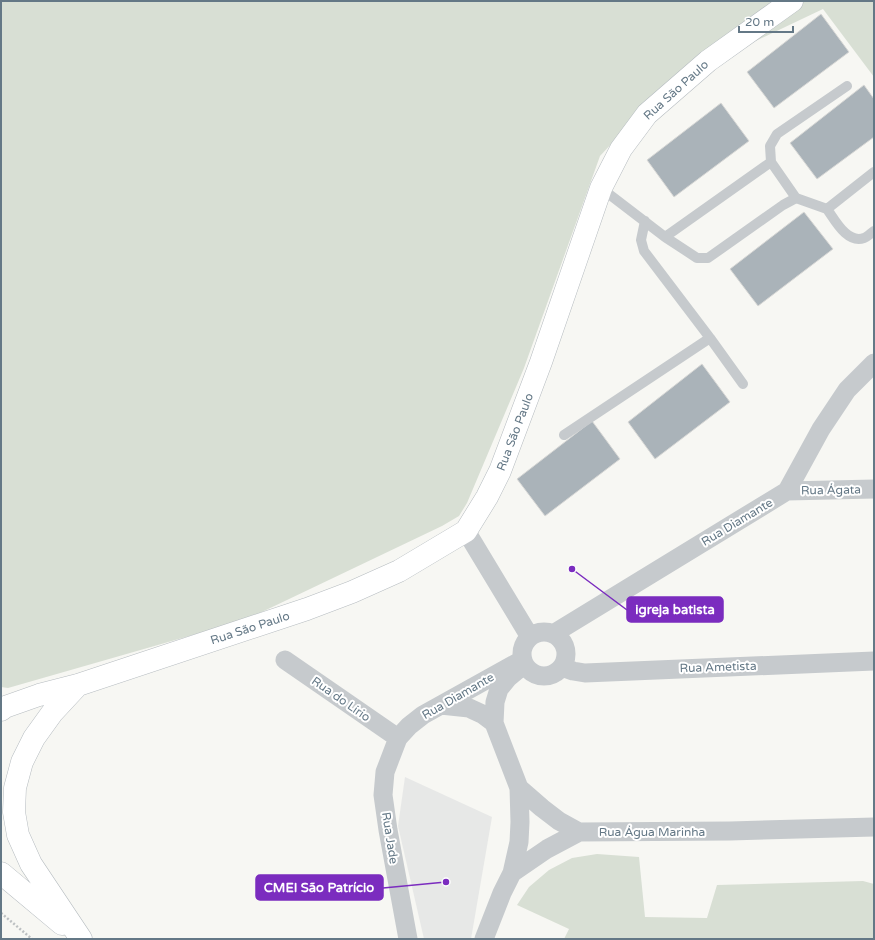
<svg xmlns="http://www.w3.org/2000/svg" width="875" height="940" font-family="'Varela Round',sans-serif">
<rect width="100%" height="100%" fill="#f7f7f3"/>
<path fill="#e7e8e7" d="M405,777L492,817L471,939H424L398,826Z"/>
<path fill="#d8dfd4" d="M1,1H874V77L823,9L669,82L600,156L524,368L467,503L459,516L442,526L245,620L8,688L1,687Z
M597,854L639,857L645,917L707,918L717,885L863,881L874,884V939H564L569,929L517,905L529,887L549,870L572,858Z"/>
<path fill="#aab3b9" stroke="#d8d8d6" d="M821,14L849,52L774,108L747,72Z
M864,85L874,99V137L817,179L790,143Z
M721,103L749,141L674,197L647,160Z
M804,212L833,249L758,306L730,269Z
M702,364L730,402L655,459L628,422Z
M592,421L620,459L545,516L517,479Z"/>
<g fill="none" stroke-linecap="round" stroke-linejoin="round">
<g stroke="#b6bcc0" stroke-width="23">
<path id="secondary" d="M78,685L52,713L34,738L22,762L15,788L14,812L18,835L31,864L81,939
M1,710L5,707L39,695L78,685L307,609L352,592L399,571L466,531L487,497L500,471L541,362L601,188L621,149L647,114L708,61L792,1
M1,873L62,924"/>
</g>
<path stroke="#bdc0c2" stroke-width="2.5" stroke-dasharray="2 2" stroke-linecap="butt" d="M1,913L32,939"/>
<path stroke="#c6cacd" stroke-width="10" d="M874,172L827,209C835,220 847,244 864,238C867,237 871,233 874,231
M601,188L665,237L771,162L770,146L777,134L847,86
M796,198L827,209
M665,237L697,258H708L783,205L796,198L771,162
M710,338L743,384
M564,435L710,338L644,251L641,240L645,221"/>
<path stroke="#c6cacd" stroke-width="19" d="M787,491L874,489
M466,531L530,637
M522 654a22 22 0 1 1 44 0a22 22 0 1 1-44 0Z
M553,634L787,491L821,429L847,390L874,363
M285,660L398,738
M562,667L573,671L585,673L874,661
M441,705L469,708L482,714L494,723
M519,788L542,808L559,821L579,832
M512,873L519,842L520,822L519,788L494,723L495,702L499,689L508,678L520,668
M408,939L388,830L383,795L385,772L398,738L409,726L423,715L522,660
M484,939L502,893L512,873L547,849L579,832L730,831L874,827"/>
<use href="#secondary" stroke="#fff" stroke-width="22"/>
</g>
<g text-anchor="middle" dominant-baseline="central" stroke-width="4" stroke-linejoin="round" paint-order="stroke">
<g font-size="12" fill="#647886" stroke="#fff">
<text transform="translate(676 90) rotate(-42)">Rua São Paulo</text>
<text transform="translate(515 432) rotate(-69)">Rua São Paulo</text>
<text transform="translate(831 490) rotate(-1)">Rua Ágata</text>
<text transform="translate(737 522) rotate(-31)">Rua Diamante</text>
<text transform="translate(250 628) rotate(-18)">Rua São Paulo</text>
<text transform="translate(718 667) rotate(-2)">Rua Ametista</text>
<text transform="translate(458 696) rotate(-30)">Rua Diamante</text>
<text transform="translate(341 699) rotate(35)">Rua do Lírio</text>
<text x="652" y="832">Rua Água Marinha</text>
<text transform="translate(390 838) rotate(81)">Rua Jade</text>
</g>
</g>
<path fill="none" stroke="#7b2cbf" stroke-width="1.5" d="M572 569L627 610M446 882L383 888"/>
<g fill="#7b2cbf" stroke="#fff" stroke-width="1.5">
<circle cx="572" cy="569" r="4"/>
<circle cx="446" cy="882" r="4"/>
</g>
<g fill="#7b2cbf" stroke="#7b2cbf" stroke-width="1.5">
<rect x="627" y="597" width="96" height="25" rx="4"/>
<rect x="256" y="875" width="127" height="25" rx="4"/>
</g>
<g font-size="13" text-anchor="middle" font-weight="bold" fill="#fff">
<text x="675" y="614">igreja batista</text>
<text x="319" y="892">CMEI São Patrício</text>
</g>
<rect width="875" height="940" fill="none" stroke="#647886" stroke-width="4"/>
<path d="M739 26v6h54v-6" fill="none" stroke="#647886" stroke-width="2"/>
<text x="745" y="26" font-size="12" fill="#647886" stroke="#ffffff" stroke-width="3" paint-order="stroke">20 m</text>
</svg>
